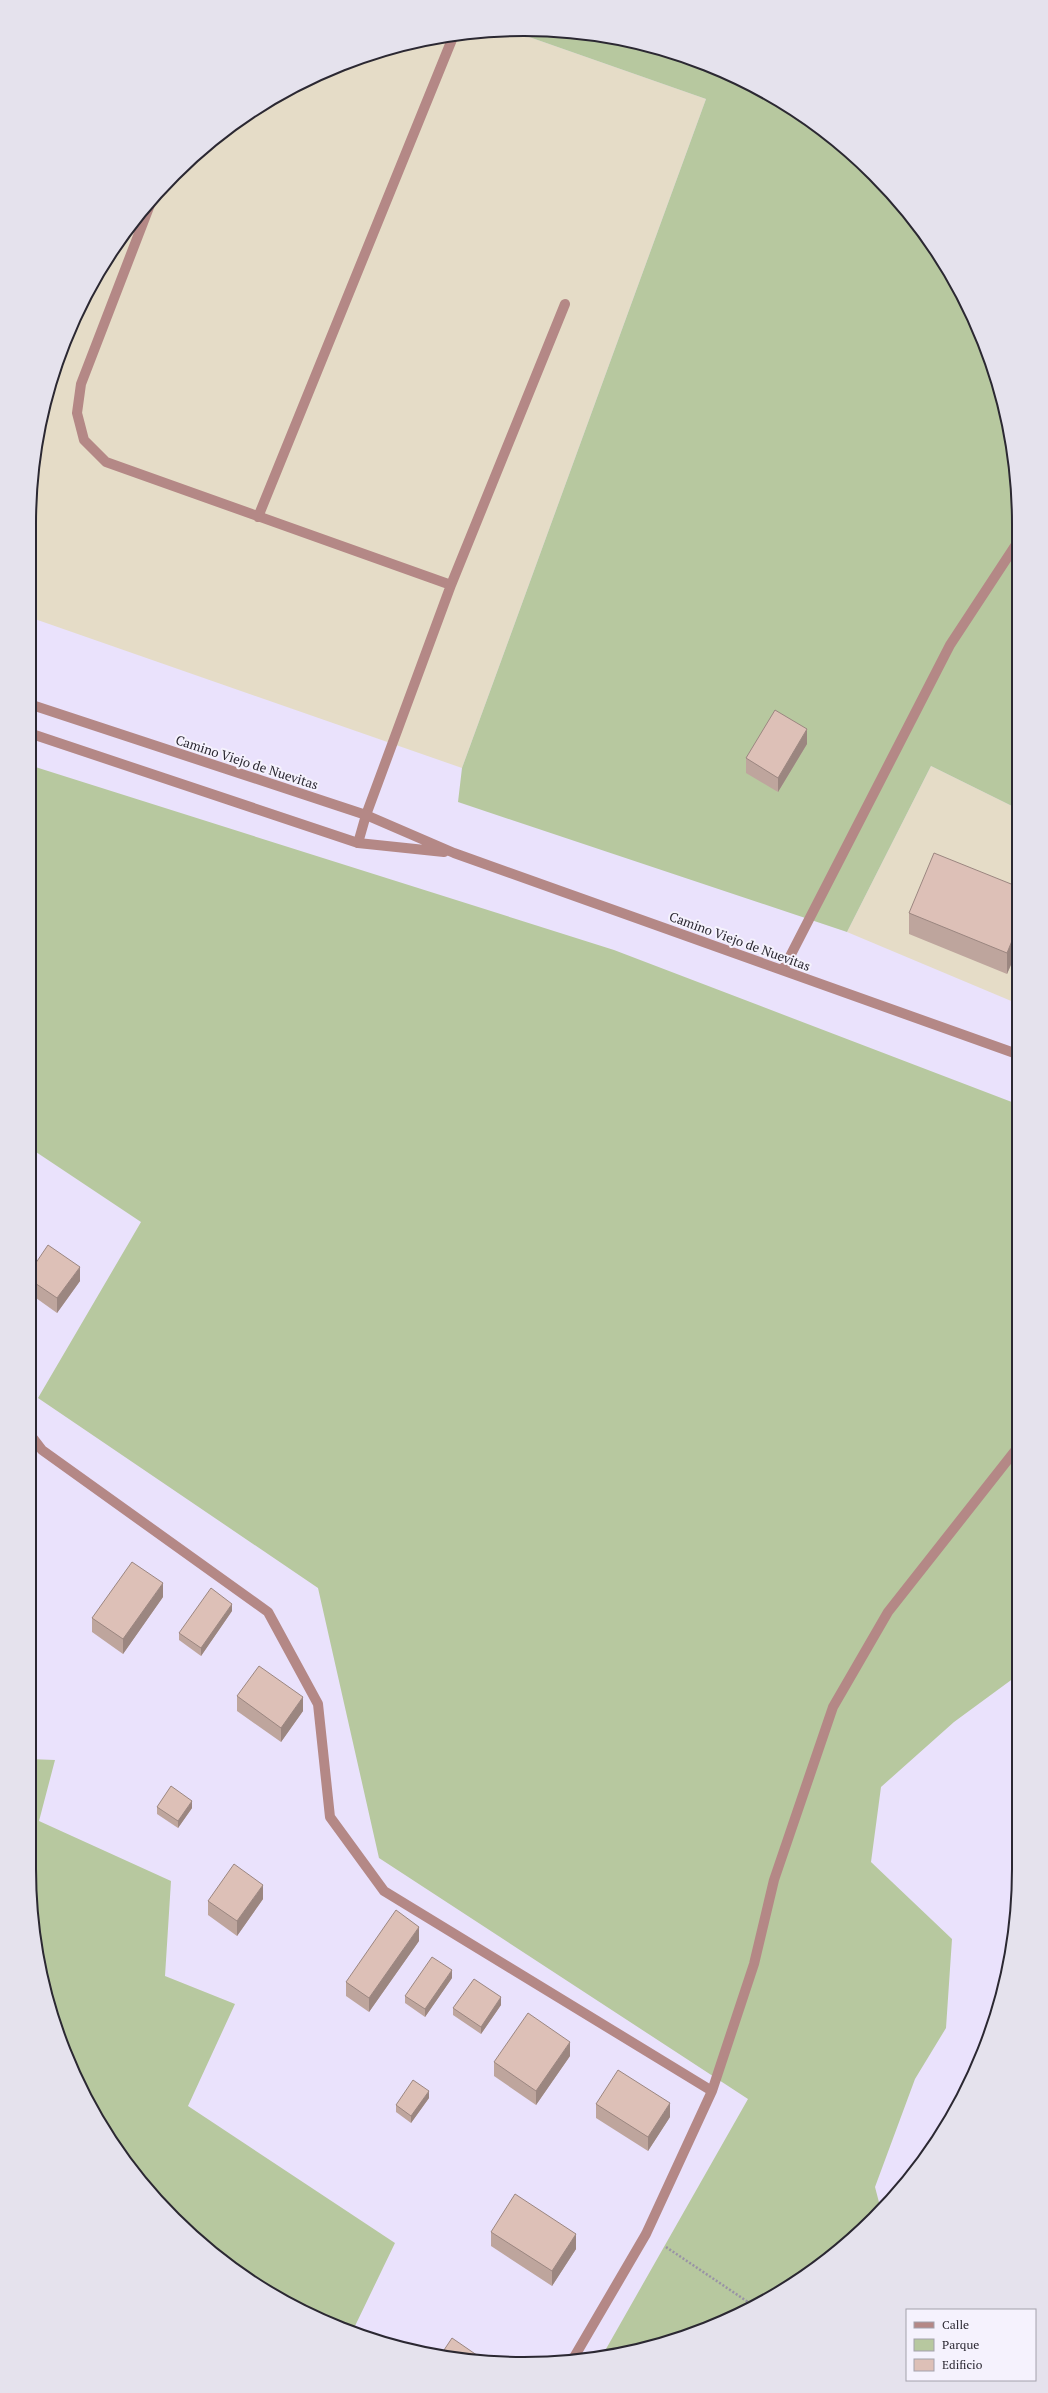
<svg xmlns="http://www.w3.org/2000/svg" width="1048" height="2393" font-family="'PT Serif',serif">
<rect width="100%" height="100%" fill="#eae2fc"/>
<path fill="#e5dcc7" d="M492,30L512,31L706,99L462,768L29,617V524L38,428L55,365L95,276L152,197L223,131L305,80L396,46Z
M931,766L1016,808V1003L847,932Z"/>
<path fill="#b7c89f" d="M512,31L589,33L683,55L743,80L825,131L917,222L981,334L1015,459L1016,808L931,766L847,932L458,802L462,768L706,99Z
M29,765L614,950L1017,1104L1018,1675L954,1722L881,1787L871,1862L952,1939L946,2028L915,2079L875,2187L881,2210C862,2227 845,2247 825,2262C767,2306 675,2349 602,2356L748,2099L379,1858L318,1588L38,1398L141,1222L36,1152L29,1125Z
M29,1759L55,1760L39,1821L171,1881L165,1976L235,2004L188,2106L395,2243L355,2326L374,2340L277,2298L198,2241L152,2195L95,2117L55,2028L38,1965L29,1869Z"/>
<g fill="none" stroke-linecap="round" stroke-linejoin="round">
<path stroke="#9993a6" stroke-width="2.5" stroke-dasharray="2 2" stroke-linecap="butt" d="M666,2247L754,2306"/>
<path stroke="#b48886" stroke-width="10" d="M153,197L81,384L77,413L84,440L106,462L451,585
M258,517L453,37
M358,843L366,815L451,585L565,304"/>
<path stroke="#b48886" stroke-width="10" d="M29,704L366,815L454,853L1017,1054
M29,733L358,843L444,852
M783,970L950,645L1015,546
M29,1433L42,1450L268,1612L318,1704L330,1817L384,1891L712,2091
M573,2359L646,2234L712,2091L754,1964L774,1880L833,1707L888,1612L1018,1447"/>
</g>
<path fill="#bea59d" d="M807,744L778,792L746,773V758Z
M1016,886V953L1007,974L909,934V913Z
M29,1273L80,1281L57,1313L29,1293Z
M163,1597L123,1654L92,1632V1618Z
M232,1611L201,1656L179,1640V1633Z
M237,1696L303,1711L281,1742L237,1711Z
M157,1807L192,1808L178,1828L157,1814Z
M263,1899L237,1936L208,1915V1901Z
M419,1941L369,2012L346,1996V1982Z
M452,1978L425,2017L405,2003V1996Z
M501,2005L481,2034L453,2015V2008Z
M570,2056L536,2105L494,2076V2062Z
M429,2098L411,2123L396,2112V2105Z
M596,2104L670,2117L648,2151L596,2118Z
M491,2232L576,2249L552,2286L491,2246Z"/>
<path fill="#9b8680" d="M807,729V744L778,792V778Z
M1016,931V953L1007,974V953Z
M80,1267V1281L57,1313V1298Z
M163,1583V1597L123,1654V1639Z
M232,1604V1611L201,1656V1648Z
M303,1697V1711L281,1742V1728Z
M192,1801V1808L178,1828V1821Z
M263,1885V1899L237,1936V1921Z
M419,1927V1941L369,2012V1998Z
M452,1970V1978L425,2017V2009Z
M501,1997V2005L481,2034V2027Z
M570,2042V2056L536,2105V2091Z
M429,2091V2098L411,2123V2116Z
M670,2103V2117L648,2151V2137Z
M576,2234V2249L552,2286V2271Z"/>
<path fill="#ddc0b7" stroke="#9b8680" d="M775,710L807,729L778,778L746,758Z
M934,853L1016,886V931L1007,953L909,913Z
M48,1245L80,1267L57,1298L29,1279V1273Z
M132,1562L163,1583L123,1639L92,1618Z
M211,1588L232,1604L201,1648L179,1633Z
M259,1666L303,1697L281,1728L237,1696Z
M171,1786L192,1801L178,1821L157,1807Z
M234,1864L263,1885L237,1921L208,1901Z
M396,1910L419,1927L369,1998L346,1982Z
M432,1957L452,1970L425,2009L405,1996Z
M474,1979L501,1997L481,2027L453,2008Z
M528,2013L570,2042L536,2091L494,2062Z
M618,2070L670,2103L648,2137L596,2104Z
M413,2080L429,2091L411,2116L396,2105Z
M515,2194L576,2234L552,2271L491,2232Z
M452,2338L484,2360L440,2356Z"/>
<g text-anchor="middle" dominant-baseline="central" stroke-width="4" stroke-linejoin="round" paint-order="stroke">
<g font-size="13" fill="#2b2832" stroke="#f5f2fd">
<text transform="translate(247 762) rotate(18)">Camino Viejo de Nuevitas</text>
<text transform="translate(740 941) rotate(20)">Camino Viejo de Nuevitas</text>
</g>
</g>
<path d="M0 0H1048V2393H0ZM524 36H524A488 488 0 0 1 1012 524V1869A488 488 0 0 1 524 2357H524A488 488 0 0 1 36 1869V524A488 488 0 0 1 524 36Z" fill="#e5e2ed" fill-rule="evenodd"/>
<path fill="none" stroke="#2b2832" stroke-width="2" d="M524 36H524A488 488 0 0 1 1012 524V1869A488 488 0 0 1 524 2357H524A488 488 0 0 1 36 1869V524A488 488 0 0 1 524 36Z"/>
<rect x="906" y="2309" width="130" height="72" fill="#f5f2fd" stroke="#a4a1ac"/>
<rect x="914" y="2322" width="20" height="6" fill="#b48886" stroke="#a4a1ac"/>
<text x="942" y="2329" font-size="12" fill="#2b2832">Calle</text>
<rect x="914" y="2339" width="20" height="12" fill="#b7c89f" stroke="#a4a1ac"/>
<text x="942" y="2349" font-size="12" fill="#2b2832">Parque</text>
<rect x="914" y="2359" width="20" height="12" fill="#ddc0b7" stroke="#a4a1ac"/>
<text x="942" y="2369" font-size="12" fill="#2b2832">Edificio</text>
</svg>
